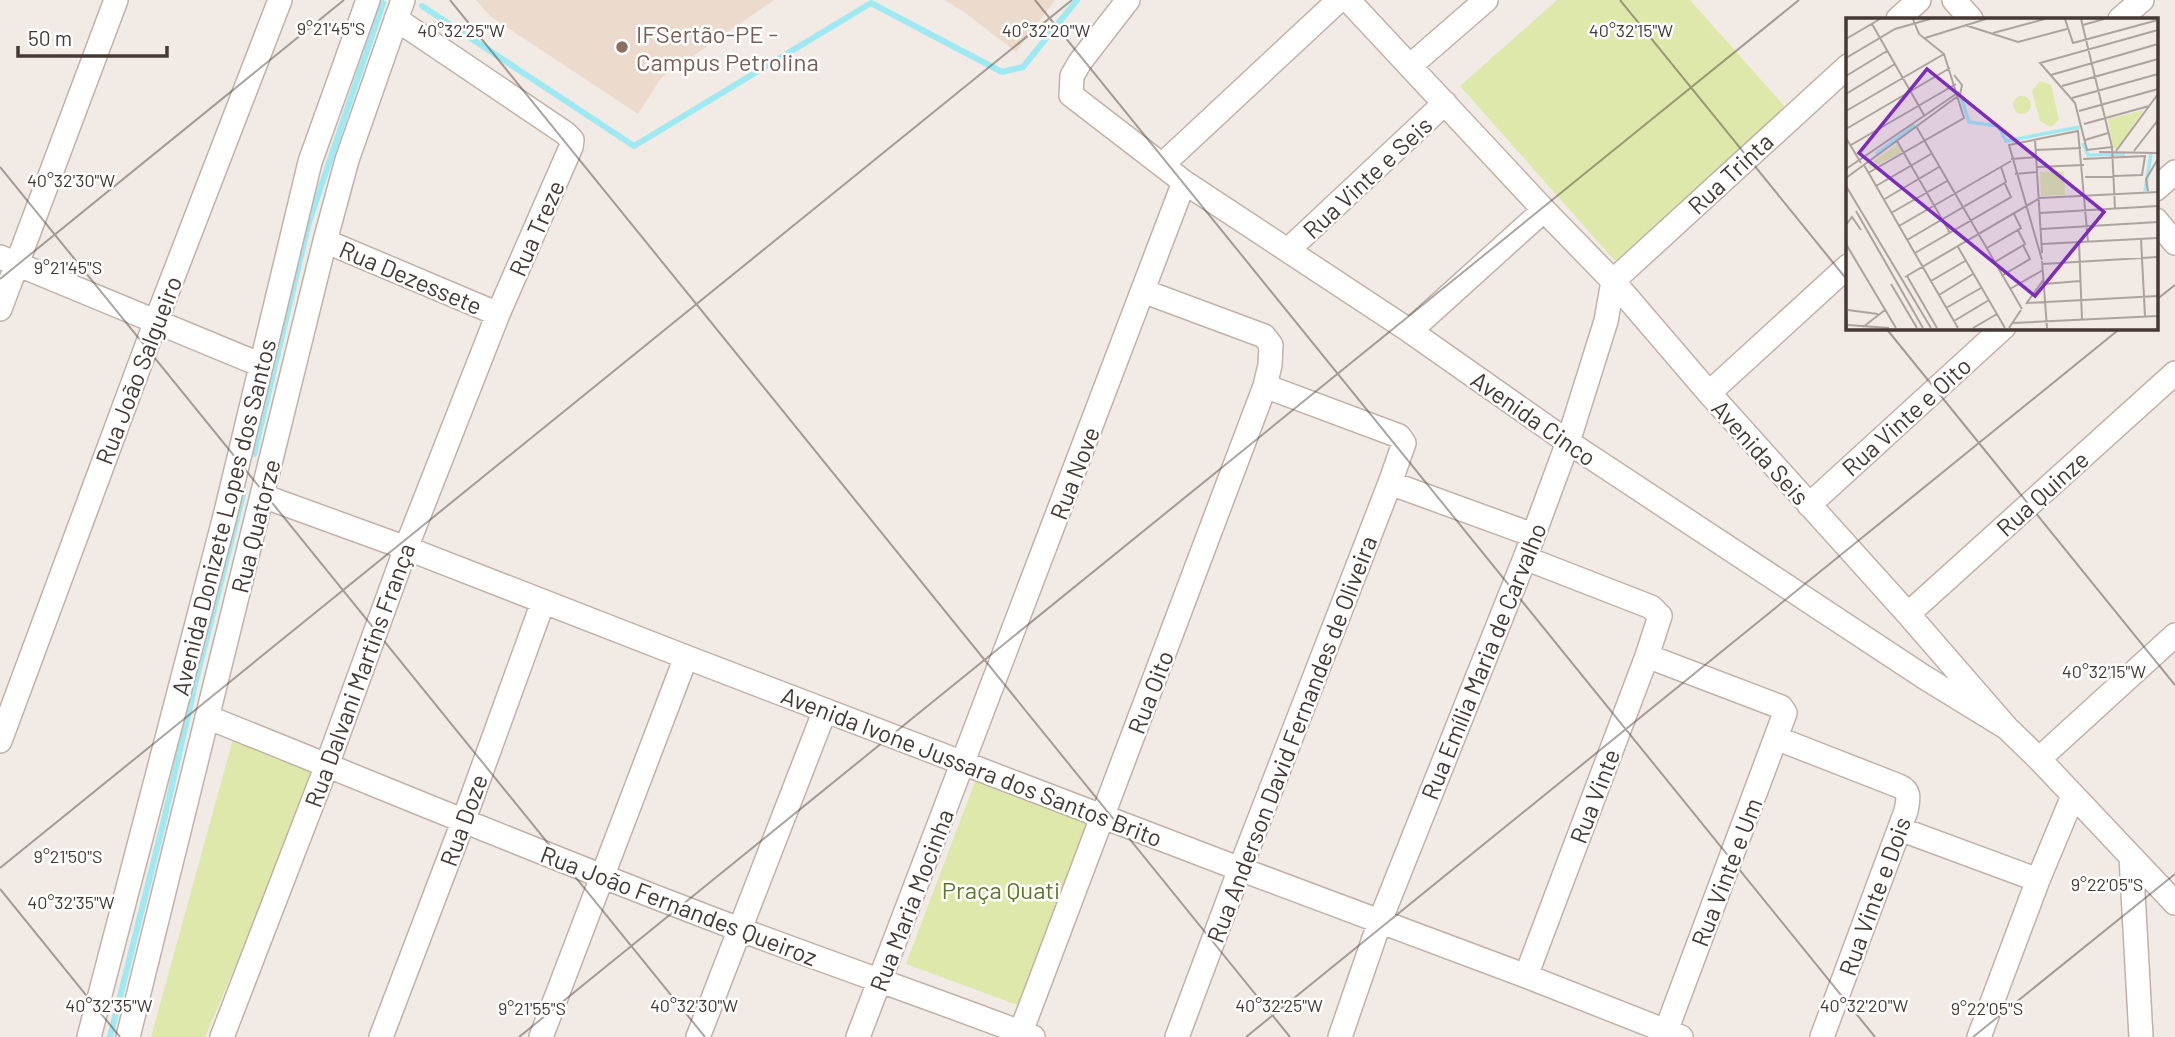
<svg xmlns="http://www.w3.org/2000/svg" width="2175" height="1037" font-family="Barlow,sans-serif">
<rect width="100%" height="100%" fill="#f2eae4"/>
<path fill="#ecdacd" d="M476,0H774L661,78L638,114L490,16Z
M944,0H1055L1016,52L964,12Z"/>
<path fill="#dfe8ab" d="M1557,0H1690L1787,109L1615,261L1460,86Z
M233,739L317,774L205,1037H151Z
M979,771L1095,814L1023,1007L906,964Z"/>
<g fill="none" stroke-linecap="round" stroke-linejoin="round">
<path stroke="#9ee9f2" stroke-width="6" d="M422,6L634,146L871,3L1002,72L1023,67L1077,0
M254,454L309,222L383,3
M110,1037L164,820L196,680L244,491"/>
<g stroke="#c1b2a9" stroke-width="26">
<path id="minor" d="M1128,0L1080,62L1072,76L1071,95L1184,182L1410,331L1568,442L1924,677L2007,728
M1348,0L1544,210L1613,281L1709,393L1908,614L2007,728L2039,759L2175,903
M1954,0L1971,19
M1898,19L1919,0
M2120,19L2142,0
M1410,66L1486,0
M1162,165L1339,0
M2156,189L2175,172
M2156,220L2175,243
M325,241L498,314
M1288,250L1445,103
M0,257L261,365
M0,309L116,0
M1410,331L1544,210
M1709,393L1848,266
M1390,483L1533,535
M263,496L406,548L686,657L1240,869L1526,976L1681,1037
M1809,505L2004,327
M1525,558L1651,607L1660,616L1647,656L1526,976
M1908,614L2175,373
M1647,656L1781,707L1785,713L1666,1031
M207,717C385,788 560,862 739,929C837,966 936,1000 1033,1037
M1776,738L1899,786C1911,791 1908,800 1906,811L1822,1037
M0,741L156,321L280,0
M2039,759L2175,635
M1900,829L2038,880
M2131,857L2141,1037
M89,1037L225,516L310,162L368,0
M128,1037L325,241L347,160L403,0
M222,1037L327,765L406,548L498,314L571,147L572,140L565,133L396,19
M381,1037L463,822L543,602
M541,1037L686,657
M698,1037L825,710
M858,1037L1184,182
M1019,1037L1265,386L1270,365L1271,345L1264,336L1143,291
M1177,1037L1240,869L1390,483L1404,443L1399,436L1265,386
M1340,1037L1380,921L1525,558L1568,442L1606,321L1613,281L1848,66
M1979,1037L2038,880L2073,796"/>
</g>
<use href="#minor" stroke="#fff" stroke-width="23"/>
</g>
<path fill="none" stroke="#453934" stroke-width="2" stroke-opacity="0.45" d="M450,0L1290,1037M1035,0L1875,1037M1620,0L1848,281M0,167L705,1037M0,279L344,0M2156,300L2175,285M1885,327L2175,685M0,868L1072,0M0,889L120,1037M519,1037L1799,0M1246,1037L2122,327M1973,1037L2175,874"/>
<circle fill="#8d6e63" stroke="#fff" stroke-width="2.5" cx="622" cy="47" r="7"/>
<g text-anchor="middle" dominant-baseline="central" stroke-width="5" stroke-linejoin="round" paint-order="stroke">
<g font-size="24" fill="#785e54" stroke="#fff" text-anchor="start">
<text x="636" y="33">IFSertão-PE -<tspan x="636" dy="28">Campus Petrolina</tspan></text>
</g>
<g font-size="24" fill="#453934" stroke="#fff">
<text transform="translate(1730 173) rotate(-43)">Rua Trinta</text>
<text transform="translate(1367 177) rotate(-43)">Rua Vinte e Seis</text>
<text transform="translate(536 228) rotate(-66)">Rua Treze</text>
<text transform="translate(411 277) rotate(23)">Rua Dezessete</text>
<text transform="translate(138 370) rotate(-69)">Rua João Salgueiro</text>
<text transform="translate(1906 416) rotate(-42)">Rua Vinte e Oito</text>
<text transform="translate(1534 418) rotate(35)">Avenida Cinco</text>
<text transform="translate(1761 452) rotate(48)">Avenida Seis</text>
<text transform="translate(1074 473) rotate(-69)">Rua Nove</text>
<text transform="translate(2042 493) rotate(-42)">Rua Quinze</text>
<text transform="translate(223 517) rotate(-76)">Avenida Donizete Lopes dos Santos</text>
<text transform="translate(255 526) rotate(-76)">Rua Quatorze</text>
<text transform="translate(1483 661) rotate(-68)">Rua Emília Maria de Carvalho</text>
<text transform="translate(359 675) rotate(-70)">Rua Dalvani Martins França</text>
<text transform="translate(1150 692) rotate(-69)">Rua Oito</text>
<text transform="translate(1291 739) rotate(-69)">Rua Anderson David Fernandes de Oliveira</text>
<text transform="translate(972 766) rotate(21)">Avenida Ivone Jussara dos Santos Brito</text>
<text transform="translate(1594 796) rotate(-69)">Rua Vinte</text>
<text transform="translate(463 820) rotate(-70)">Rua Doze</text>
<text transform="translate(1726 872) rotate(-69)">Rua Vinte e Um</text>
<text transform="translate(1874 896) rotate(-70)">Rua Vinte e Dois</text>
<text transform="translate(911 900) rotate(-69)">Rua Maria Mocinha</text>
<text transform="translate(679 905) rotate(21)">Rua João Fernandes Queiroz</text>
</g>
<g font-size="24" fill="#5e7726" stroke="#fff">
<text x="1001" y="889">Praça Quati</text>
</g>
</g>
<g transform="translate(1846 18)">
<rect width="312" height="312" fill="#f2eae4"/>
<path d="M194,63L205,67L213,102L205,109L194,103L186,73ZM167 87a9 9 0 1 1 18 0a9 9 0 1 1-18 0ZM298,92L271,131L267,130L262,101ZM51,126L56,134L24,151L21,148ZM218,153L219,177L195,178L194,154Z" fill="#dfe8ab"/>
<path fill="none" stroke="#9ee9f2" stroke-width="3.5" d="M115,79L123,104L152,108L160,123L234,109M237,125L242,137L279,136M30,136L69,107M299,173L305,136"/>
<path fill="none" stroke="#ada39e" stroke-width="2" d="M219,1L227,25L312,2M235,1L266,129L269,191M26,6L78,97M119,7L172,24L221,11M237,7L258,1M147,15L199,1M79,20L140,1M0,21L34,1M0,40L49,11L84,1M108,57L116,67L114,77M205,57L312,26M0,58L41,33M216,68L312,41M0,76L49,46M226,80L312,56M0,93L98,36M233,93L312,71M238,106L303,88M70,108L176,291M0,111L104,50M0,120L15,145M189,121L196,235M239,122L262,115M51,123L104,215M5,127L110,66M266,129L241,132L229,85L194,45L312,12M190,132L235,130M270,133L312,76M288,133L312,102M253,134L312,135M165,141L190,139M237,141L299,138L296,157L239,159M18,147L112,310M191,149L238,147M0,151L113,74M22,155L118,100L98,36L73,16L67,1M169,156L192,154M0,160L112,78M0,168L85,310M30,168L85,136M302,173L300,161L312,141M37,182L93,149M10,193L77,310M45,195L101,163M194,195L312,188M0,207L6,199L15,212M53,208L165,143M195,211L312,204M295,221L299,298M61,222L160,164L155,149M233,224L236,302M0,226L50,310M196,226L312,220M112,229L159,310M141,230L175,210L168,196M69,235L165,179L159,166M196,242L163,127L232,113L242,224M196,243L201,310M149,244L179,226L172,212M197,246L312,239M157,257L184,241L177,227M61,258L91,310M59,259L194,180L312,174M85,263L119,243M45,266L71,310M198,266L234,263M164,271L197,252M93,277L127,256M0,285L1,310M180,285L312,278M180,286L198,261M100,290L135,270M2,292L32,296M108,303L143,282M166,305L312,298M2,307L43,310M17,309L39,292M127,310L151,296M163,310L175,292"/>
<path fill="#7b2cbf" fill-opacity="0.15" stroke="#7b2cbf" stroke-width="3.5" d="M81,51L258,194L189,278L13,135Z"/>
<rect width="312" height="312" fill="none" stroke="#453934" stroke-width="3.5"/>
</g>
<g font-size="18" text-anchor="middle" fill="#453934" stroke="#fff" stroke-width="5" stroke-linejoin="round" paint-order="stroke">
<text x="331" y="35">9°21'45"S</text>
<text x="461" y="37">40°32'25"W</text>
<text x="1046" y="37">40°32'20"W</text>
<text x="1631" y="37">40°32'15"W</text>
<text x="71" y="187">40°32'30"W</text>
<text x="68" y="274">9°21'45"S</text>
<text x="2104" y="678">40°32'15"W</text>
<text x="68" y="863">9°21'50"S</text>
<text x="2107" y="891">9°22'05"S</text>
<text x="71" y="909">40°32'35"W</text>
<text x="109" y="1012">40°32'35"W</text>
<text x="694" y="1012">40°32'30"W</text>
<text x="1279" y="1012">40°32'25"W</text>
<text x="1864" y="1012">40°32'20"W</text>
<text x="532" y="1015">9°21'55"S</text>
<text x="1987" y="1015">9°22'05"S</text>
</g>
<path d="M18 46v10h149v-10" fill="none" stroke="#453934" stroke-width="3.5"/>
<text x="28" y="46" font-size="21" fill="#453934" stroke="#ffffff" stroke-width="5" paint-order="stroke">50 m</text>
</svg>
